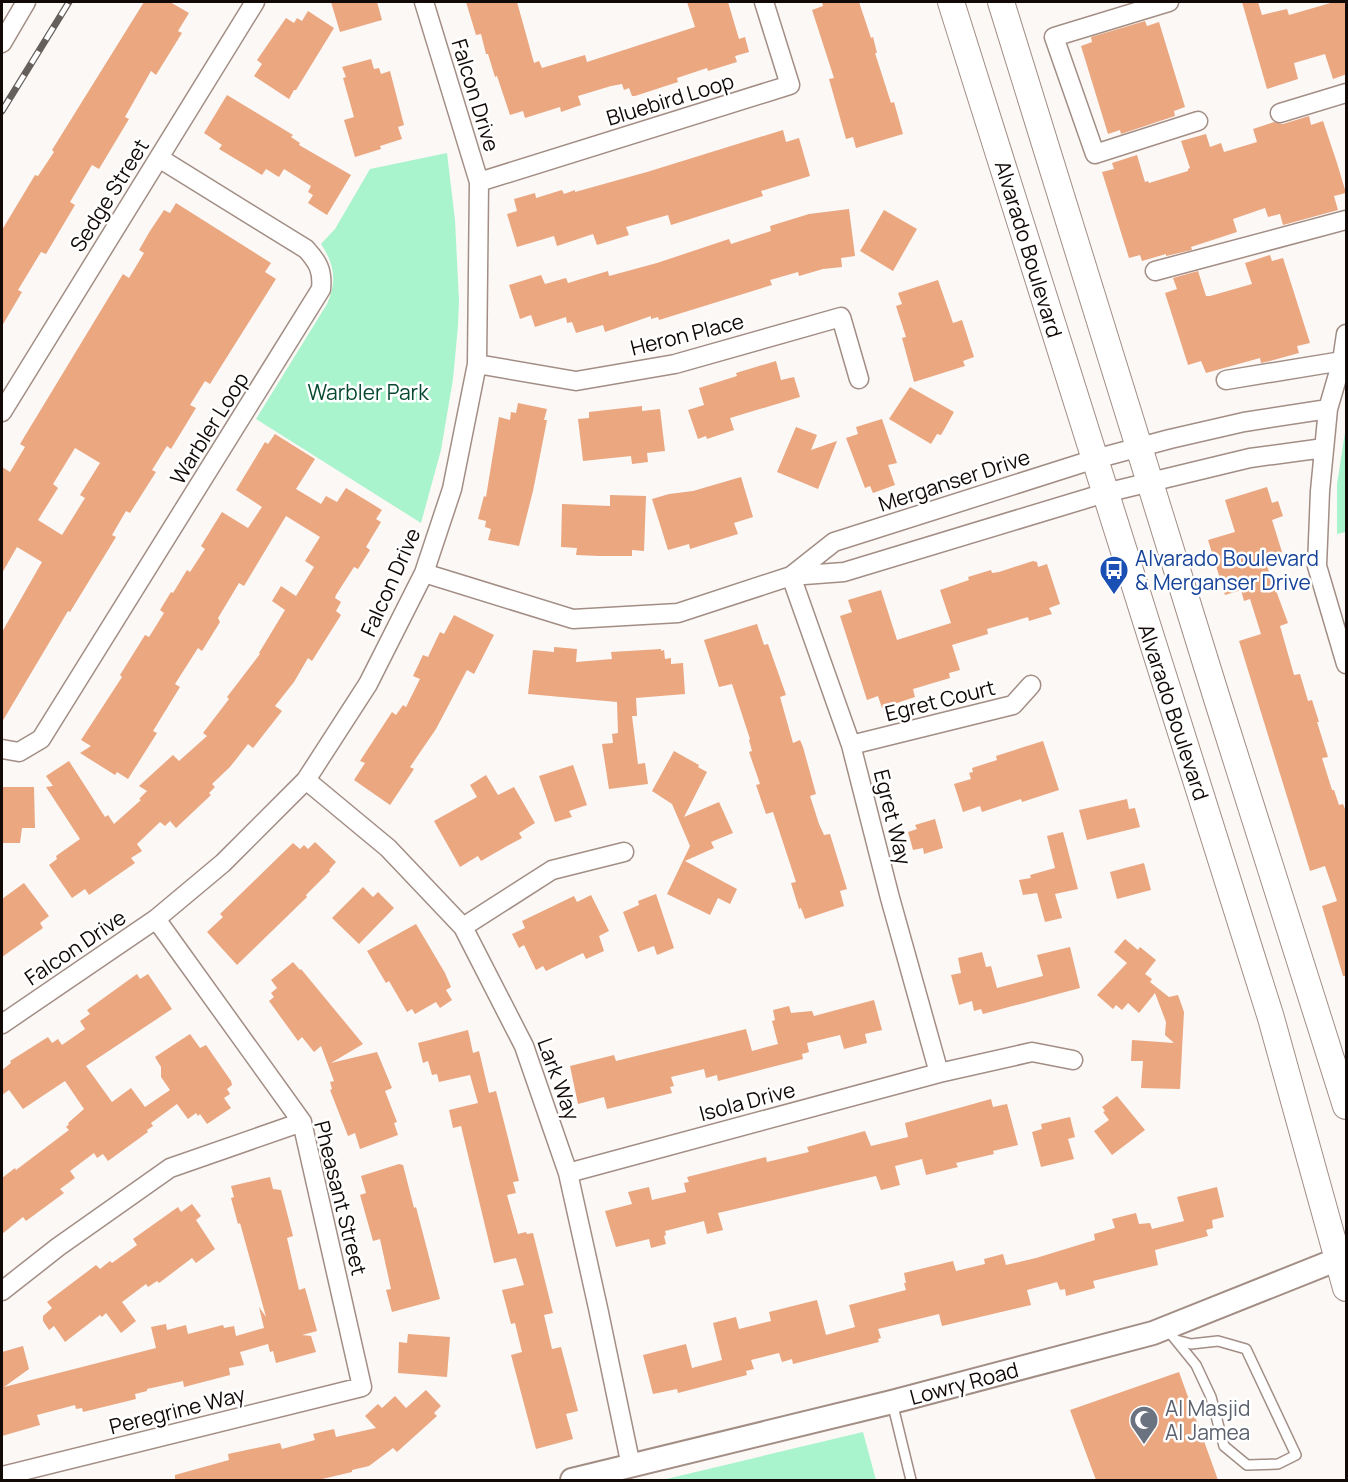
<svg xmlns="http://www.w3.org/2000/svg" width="1348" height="1482" font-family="Manrope,sans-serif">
<rect width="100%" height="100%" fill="#fcf8f6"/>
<path fill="#a9f3cd" d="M447,153L455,220L459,301L458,326L453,379L441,450L421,523L256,419L327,304C337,282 335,265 321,244L335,229L370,169Z
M1346,426V532L1337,534V484Z
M863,1432L876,1480H662Z"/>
<path fill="#eaa780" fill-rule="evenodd" d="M144,2H170L189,13L178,31L182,33L156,75L151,71L125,117L129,119L99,169L92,165L70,202L75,205L46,254L41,252L18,290L22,292L2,326V230L35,175L38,176L54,152L52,150Z
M331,2H377L382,20L340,32Z
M466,2H517L534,63L539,61L542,68L585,55L587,62L695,27L687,2H728L739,39L745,37L749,52L735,56L737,62L708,71L707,68L677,78L678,82L635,96H632L629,88L624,90L622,84L611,86L578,96L581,105L561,112L560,107L525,118L523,111L510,115L497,76L495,77L488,54H486L481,34L476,35Z
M822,2H859L871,38L873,37L877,53H875L891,103L894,102L903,134L856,148L853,137L846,139L829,79L834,78L812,10L823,6Z
M1242,2H1258L1262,15L1287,9L1289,15L1334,2H1347V74L1333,79L1325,54L1294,63L1298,79L1267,89Z
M308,11L334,28L296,90H294L289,99L254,76L262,64L257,60L286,18L294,23L297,18L302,21Z
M1145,21L1147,26L1159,22L1185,107L1174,111L1175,116L1121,134L1120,130L1108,134L1081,46L1092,42L1091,37Z
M371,59L374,69L379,68L381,74L390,71L404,125L398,127L402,139L380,146L381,149L355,157L344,120L354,117L343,78L346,77L342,67Z
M227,95L293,135L291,137L300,143L299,145L351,175L327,215L308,203L313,195L308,192L311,186L284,169L279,177L266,169L262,175L219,149L222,145L204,133Z
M1309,116L1311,125L1323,121L1337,163L1346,193L1334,196L1338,210L1283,225L1280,214L1268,217L1265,208L1233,219L1237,232L1191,247L1192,250L1166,256V254L1142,261L1140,255L1129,258L1102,172L1114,169L1112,163L1137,155L1145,182L1148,181L1149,183L1188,171V169L1190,168L1181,141L1206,134L1210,147L1221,143L1224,152L1257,142L1253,129L1274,122L1283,124Z
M783,130L786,142L799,138L810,176L761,191L763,196L671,225L668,215L626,227L629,235L597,245L593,234L557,246L554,236L517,247L507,214L517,211L514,199L535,193L536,198L562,190L564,194L575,190V192L647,172Z
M176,203L271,263L265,272L276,279L210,384L205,381L190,405L196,408L171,449L167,446L152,470L156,472L130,513L126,511L112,535L116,537L70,612L68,611L2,722V632L42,562L17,547L2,573V467L10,472L25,447L20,444L123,274L129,278L144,253L139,250L150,231L164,210L170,213ZM75,448L100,463L80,495L85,498L62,535L38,520L58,488L53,484Z
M849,209L855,256L841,258L842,267L823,269L799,276L798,272L770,280L772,285L659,320L658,317L651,319V316L605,332L603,325L576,333L572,322L567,323L566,317L535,327L531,315L520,319L509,285L541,275L545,284L566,278L568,283L608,271L609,276L657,263L729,239L731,244L771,231L770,226L809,214Z
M884,210L917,229L893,271L860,251Z
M1270,255L1272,261L1283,258L1310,343L1297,346L1299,353L1270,361L1261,363L1260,358L1206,373L1201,361L1188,365L1165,293L1177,289L1173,278L1198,271L1206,296H1210L1252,284L1245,263Z
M938,280L953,323L962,320L974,357L963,361L965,366L914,382L902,338L906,337L896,306L902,304L898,293Z
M776,361L781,380L794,377L800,397L730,418L734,430L707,439L706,436L698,439L688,410L704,405L699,388L737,376L736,373Z
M910,387L954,412L941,435L937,434L931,444L889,419Z
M518,403L547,409L544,420H547L533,491L519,546L488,540L491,529L485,527L486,521L478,519L484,496L486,497L499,417L510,420L511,412L516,413Z
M642,406V411L660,409L665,451L647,453L648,462L632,464L631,456L583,461L578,419L589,418V412Z
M882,419L897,463L888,465L895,485L873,493L870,486L865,488L846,438L858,434L856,427Z
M796,427L817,435L811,450L837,441L818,489L777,472Z
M275,434L315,459L296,489L321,504L326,496L337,502L346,488L382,510L376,519L381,522L366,547L370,550L358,569L354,567L336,595L335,598L341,602L336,611L341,615L312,661L308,658L294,682L275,706L282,711L253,748L248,744L230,767L212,784L215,787L209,793L211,795L176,828L170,821L165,826L160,822L137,844L142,851L131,858L135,863L89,895L85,889L72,898L49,865L57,859L56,856L80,839L46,787L53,786L46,776L69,761L105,817L108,815L114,824L141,800L139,799L147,791L139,786L173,755L179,761L207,736L203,733L229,699L227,697L260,654L259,653L285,610L272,601L281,586L296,596L314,567L305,561L320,537L286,516L244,586L239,583L218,618L220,622L202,651L198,648L175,684L180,687L153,731L157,733L128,779L117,772L115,775L80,753L91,746L81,740L122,677L120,675L145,635L149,637L164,613L160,610L171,592L173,593L187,570L190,572L205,549L201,546L222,512L248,528L262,507L236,490L265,442L268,444Z
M741,477L753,517L734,523L738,534L690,549L689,544L668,550L652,499L669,494L693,491Z
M1267,487L1272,503L1278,501L1283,516L1272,520L1282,552L1264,558L1288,623L1280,626L1294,675L1300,674L1308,701L1312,700L1319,722H1317L1328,757L1322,758L1332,790H1334L1339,805L1343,804L1347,814V976H1343L1322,906L1337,901L1325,866L1310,871L1239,641L1261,634L1250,599L1244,601L1241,590L1225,595L1208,540L1235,532L1225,500Z
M610,495L646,496L644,551L632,550V556H599L576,555L577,548L561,547L562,504L610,506Z
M1033,561L1037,562L1038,567L1047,564L1060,604L1049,608L1052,614L1029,621L1028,617L987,629L988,634L952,645L960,670L949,673L950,678L913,689L915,697L882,708L878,696L867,700L840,616L852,612L848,600L881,590L897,640L951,623L940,590L969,580L968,577L991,570L992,573L999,572Z
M454,615L494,635L474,674L467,670L436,729L410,767L414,769L390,805L354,780L365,763L360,761L392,712L396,715L403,705L406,707L420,679L413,676L423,655L428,657L440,632L444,634Z
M757,624L764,645L768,644L786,695L780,697L793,743L800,740L803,747L816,794L810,796L819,824L824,835L830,834L847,889L840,891L844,906L805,919L801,908L799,909L791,883L796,882L773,812L766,814L756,785L760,784L749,752L752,751L749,740L750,739L732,684L719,687L704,640Z
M554,647L577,649L576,662L612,659L611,652L661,649V651L664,650L665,659L671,658V664L683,663L685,694L636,698L637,716H632L638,764L645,763L648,784L609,789L602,744L613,743L612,734L618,733L617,702L528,694L533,650L554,652Z
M1043,741L1059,790L1022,802L1021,799L982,812L980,806L963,812L954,784L971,779L969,773L973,772L972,768L997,760L996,756Z
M674,751L699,765L698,767L707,772L684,817L719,802L733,833L711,842L714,848L685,861L737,889L730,904L718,898L710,915L667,894L690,846L672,804L652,791Z
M573,765L587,805L569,811L572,817L555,822L539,776Z
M486,775L498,795L514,787L535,823L519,833L522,838L507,846L481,861L478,856L460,867L434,821L477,797L470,785Z
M3,787H34L35,828H22L20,843H2Z
M1127,799L1129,809L1135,808L1140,827L1087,840L1079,810Z
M935,819L943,848L924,854L923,848L913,850L908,832L917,829L915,825Z
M1063,832L1078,889L1055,894L1062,918L1045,922L1037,893L1023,895L1019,880L1031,878L1030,875L1055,868L1047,836Z
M315,842L336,862L329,870L330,871L306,895L307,897L237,965L207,932L223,917L220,914L293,843L300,849L304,845L308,849Z
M1144,863L1151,890L1117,899L1110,872Z
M24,883L49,916L40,923L43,928L2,957V899Z
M363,887L373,897L378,892L394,908L359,944L332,918Z
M656,894L674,948L657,955L654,946L638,952L623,912L639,905L638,901Z
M591,895L609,931L599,936L604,951L586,959L583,953L546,971L543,966L536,970L524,945L519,948L512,934L525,928L522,921L574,896L577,902Z
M416,924L445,973L451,987L446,990L452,1000L440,1008L436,1002L415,1014L412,1009L407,1012L389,981L386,983L367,951Z
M1125,939L1138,950L1140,947L1156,960L1145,974L1152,979L1150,982L1169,997L1178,995L1184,1012L1180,1089L1141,1088L1143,1061H1131L1132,1040L1174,1043L1165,1035L1166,1022L1155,993L1139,1013L1128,1003L1122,1010L1116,1005L1113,1009L1097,995L1127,963L1114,952Z
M1070,947L1080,988L983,1014L981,1009L974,1011L972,1001L959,1005L951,975L961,973L958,958L982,952L986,967L991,966L997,988L1043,976L1037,955Z
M293,962L300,970L301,969L363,1044L331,1063L377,1052L392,1088L385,1091L397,1122L394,1123L398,1135L360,1149L355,1133L348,1136L330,1090L332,1089L330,1082L334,1081L321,1046L314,1052L302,1037L298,1041L269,1001L274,997L271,993L277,988L271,980Z
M137,974L140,979L148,974L172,1009L86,1066L112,1102L131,1088L145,1107L170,1090L161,1077V1067L155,1057L190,1034L200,1048L206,1045L231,1081L232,1085L227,1089L230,1094L224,1098L231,1108L207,1124L200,1114L198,1116L196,1113L188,1119L177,1104L151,1123L153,1126L147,1130L148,1132L108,1161L103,1154L97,1158L94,1153L70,1171L75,1178L60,1189L64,1193L26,1221L23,1217L2,1234V1178L15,1168L16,1170L69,1130L66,1127L69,1124L68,1123L84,1109L65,1081L23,1109L9,1090L2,1095V1070L11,1063L10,1061L48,1037L52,1043L58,1039L62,1045L85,1029L80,1021L90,1014L87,1010Z
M874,1000L882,1030L865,1034L867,1043L844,1049L840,1035L807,1043L809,1052L802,1054L803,1059L718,1081L717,1075L706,1078L704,1069L671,1077L674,1086L670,1087L672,1093L607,1109L604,1097L578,1104L570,1066L614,1055L616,1061L746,1029L752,1051L778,1044L772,1021L775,1020L773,1010L789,1006L791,1013L812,1011L814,1016Z
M468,1030L473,1053L479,1051L489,1093L496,1091L519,1181L513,1182L516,1193L507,1195L518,1234L526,1232L527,1234L533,1233L553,1313L544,1315L552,1349L561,1347L578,1411L566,1414L573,1439L536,1449L511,1355L522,1352L515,1323L511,1324L502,1290L524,1285L516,1258L494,1263L461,1126L453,1128L449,1110L478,1103L470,1075L439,1082L437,1074L432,1075L428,1061L423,1063L418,1043Z
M1117,1096L1145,1130L1112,1155L1094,1131L1109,1120L1103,1112L1105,1111L1102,1107Z
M991,1099L993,1107L1007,1104L1018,1145L993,1151L994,1154L956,1163L958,1167L926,1175L922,1159L895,1166L900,1185L881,1190L876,1176L718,1213L723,1230L707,1234L704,1221L665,1231L666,1235L664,1236L666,1244L651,1248L649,1239L616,1247L605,1211L632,1204L628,1192L649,1187L652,1200L686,1192L684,1183L689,1182L687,1177L766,1157L767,1162L809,1152L807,1147L865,1131L871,1146L908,1137L905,1123Z
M1070,1117L1075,1137L1068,1139L1074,1159L1041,1167L1032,1132L1042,1129L1041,1124Z
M399,1164L403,1165L414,1208L416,1207L440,1299L392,1312L386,1290L391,1289L380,1239L373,1241L360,1195L366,1193L361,1176Z
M270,1177L273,1189L281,1190L293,1236L287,1238L299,1290L305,1288L317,1331L302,1335L311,1336L316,1352L276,1363L273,1351L270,1352L268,1344L240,1352L244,1365L229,1368L230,1375L184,1387L183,1381L147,1389V1391L135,1394L136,1399L83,1412L82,1408L76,1409L75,1405L37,1415L40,1425L2,1436V1352L23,1346L29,1369L4,1387L156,1348L151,1327L166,1324L167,1330L186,1325L188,1334L223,1325L224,1328L234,1326L236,1336L264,1328L259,1307L266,1317L240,1223L238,1224L231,1198L234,1197L231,1186Z
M1217,1187L1224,1217L1212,1220L1213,1228L1206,1230L1208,1236L1155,1250L1158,1265L1093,1281L1095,1288L1066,1296L1065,1289L1060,1290L1057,1282L1027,1290L1031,1305L942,1326L939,1314L878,1329L881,1338L878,1339L879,1342L793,1364L792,1359L782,1362L779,1353L751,1360L754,1369L746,1371L747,1375L678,1393L677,1389L653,1394L643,1355L686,1344L692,1368L722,1360L713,1323L736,1317L739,1329L771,1321L769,1312L817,1300L826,1335L855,1327L849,1305L906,1290L904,1283H906L904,1273L953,1261L956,1271L985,1264L984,1259L1003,1254L1006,1265L1036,1258L1095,1240L1094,1234L1115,1228L1112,1219L1136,1213L1139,1224L1150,1223L1152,1229L1184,1221L1177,1197Z
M192,1204L201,1216L196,1220L215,1249L196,1263L192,1258L159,1283L157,1281L148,1287L146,1284L122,1302L136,1321L121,1333L106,1313L102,1317L100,1315L65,1342L54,1326L49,1330L43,1321V1316L52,1308L47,1302L96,1265L100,1269L110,1261L112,1263L137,1245L133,1239L178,1207L181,1212Z
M408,1334L450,1337L447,1377L398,1373L399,1342L407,1343Z
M1179,1372L1218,1480H1096L1070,1410Z
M426,1390L441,1406L434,1413L437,1416L397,1452L393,1448L369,1466L352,1470V1472L318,1480H175V1475L229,1460L228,1454L280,1443L282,1449L315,1440L313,1434L334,1429L336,1437L376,1428L365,1416L378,1404L382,1408L395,1396L406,1408Z"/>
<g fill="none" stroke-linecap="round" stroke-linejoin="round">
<g stroke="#a28e85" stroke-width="12">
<path id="service" d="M1166,1328L1196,1365L1211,1397L1224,1446L1247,1465L1278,1464L1296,1455L1246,1349L1218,1341L1191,1344L1176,1340
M892,1402L911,1480"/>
</g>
<g stroke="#a28e85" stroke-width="21">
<path id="minor" d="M1169,2L1054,37L1095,154L1198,121
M2,43L26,2
M1280,113L1346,93
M479,182L790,85L764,2
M1155,271L1346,220
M1346,334L1342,361L1328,409L1320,491L1317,566L1346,664
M477,364L576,381L675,364L841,317L859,379
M1226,380L1342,361
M2,412L255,2
M424,573L573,619L678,613L791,576L844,572L1105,493L1250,458L1324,448
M791,576L834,542L1095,459L1170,439L1244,422L1328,409
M791,576L851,745L890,898L939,1073
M851,745L1013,705L1031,685
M2,749L19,752L41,739L321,289C323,271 318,262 306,249L159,158
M306,780L388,848L463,927L524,1046L568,1173L598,1308L631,1466
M463,927L552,870L624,852
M2,1024L156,919L223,863L306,780L368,684L424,573L452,489L477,364L479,182L424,2
M568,1173L939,1073L1032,1052L1073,1060
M2,1291L58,1247L170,1168L302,1122
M2,1476L362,1387L302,1122L156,919"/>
</g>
<g stroke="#a28e85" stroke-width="26">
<path id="tertiary" d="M572,1480L892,1402L1153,1333L1346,1256"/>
</g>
<g stroke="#a28e85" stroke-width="28">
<path id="secondary" d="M951,2L1271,1018L1346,1288
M1001,2L1218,702L1346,1106"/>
</g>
<use href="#service" stroke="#fff" stroke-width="9"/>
<use href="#minor" stroke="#fff" stroke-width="18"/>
<use href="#tertiary" stroke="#fff" stroke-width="22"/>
<use href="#secondary" stroke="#fff" stroke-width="26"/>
<g stroke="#66605d" stroke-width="7">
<path id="rail" d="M2,111L69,2"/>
</g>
<use href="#rail" stroke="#fff" stroke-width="4.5" stroke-dasharray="14" stroke-linecap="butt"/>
</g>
<defs>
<g id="bus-pin" transform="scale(1.5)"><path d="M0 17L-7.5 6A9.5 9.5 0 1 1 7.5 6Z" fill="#1a4fb4" stroke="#fff"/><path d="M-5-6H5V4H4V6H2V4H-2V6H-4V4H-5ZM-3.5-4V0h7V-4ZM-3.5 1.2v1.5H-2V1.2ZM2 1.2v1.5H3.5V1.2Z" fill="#fff"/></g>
<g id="mosque-pin" transform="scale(1.5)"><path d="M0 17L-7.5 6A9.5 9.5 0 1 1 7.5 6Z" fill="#6b7280" stroke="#fff"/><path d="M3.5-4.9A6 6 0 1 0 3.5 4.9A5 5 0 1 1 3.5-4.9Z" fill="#fff"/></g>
</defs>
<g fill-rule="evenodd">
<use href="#bus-pin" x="1114" y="570"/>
<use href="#mosque-pin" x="1144" y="1420"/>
</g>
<g text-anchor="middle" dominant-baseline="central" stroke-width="5" stroke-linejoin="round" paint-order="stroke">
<g font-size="21" fill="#110a07" stroke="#fff">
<text transform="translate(476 95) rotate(73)">Falcon Drive</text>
<text transform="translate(670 99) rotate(-17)">Bluebird Loop</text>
<text transform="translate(109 195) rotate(-58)">Sedge Street</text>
<text transform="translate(1029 249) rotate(73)">Alvarado Boulevard</text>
<text transform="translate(687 334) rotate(-14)">Heron Place</text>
<text transform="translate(209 428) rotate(-58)">Warbler Loop</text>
<text transform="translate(954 480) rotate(-18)">Merganser Drive</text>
<text transform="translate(390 582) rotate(-66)">Falcon Drive</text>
<text transform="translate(940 700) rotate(-14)">Egret Court</text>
<text transform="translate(1174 712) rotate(72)">Alvarado Boulevard</text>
<text transform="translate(893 817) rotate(76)">Egret Way</text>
<text transform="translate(75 947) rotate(-34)">Falcon Drive</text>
<text transform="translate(559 1079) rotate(70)">Lark Way</text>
<text transform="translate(747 1101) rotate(-15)">Isola Drive</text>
<text transform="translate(341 1198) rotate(76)">Pheasant Street</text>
<text transform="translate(964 1383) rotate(-15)">Lowry Road</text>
<text transform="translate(177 1410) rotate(-14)">Peregrine Way</text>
</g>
<g font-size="21" fill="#074930" stroke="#fff">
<text x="368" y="392">Warbler Park</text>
</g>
<g font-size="21" fill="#164399" stroke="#fff" text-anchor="start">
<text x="1135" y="558">Alvarado Boulevard<tspan x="1135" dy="24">&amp; Merganser Drive</tspan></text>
</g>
<g font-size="21" fill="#5b616d" stroke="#fff" text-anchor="start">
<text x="1165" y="1408">Al Masjid<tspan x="1165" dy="24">Al Jamea</tspan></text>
</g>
</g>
<rect width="1348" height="1482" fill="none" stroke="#110a07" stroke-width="6"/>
</svg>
